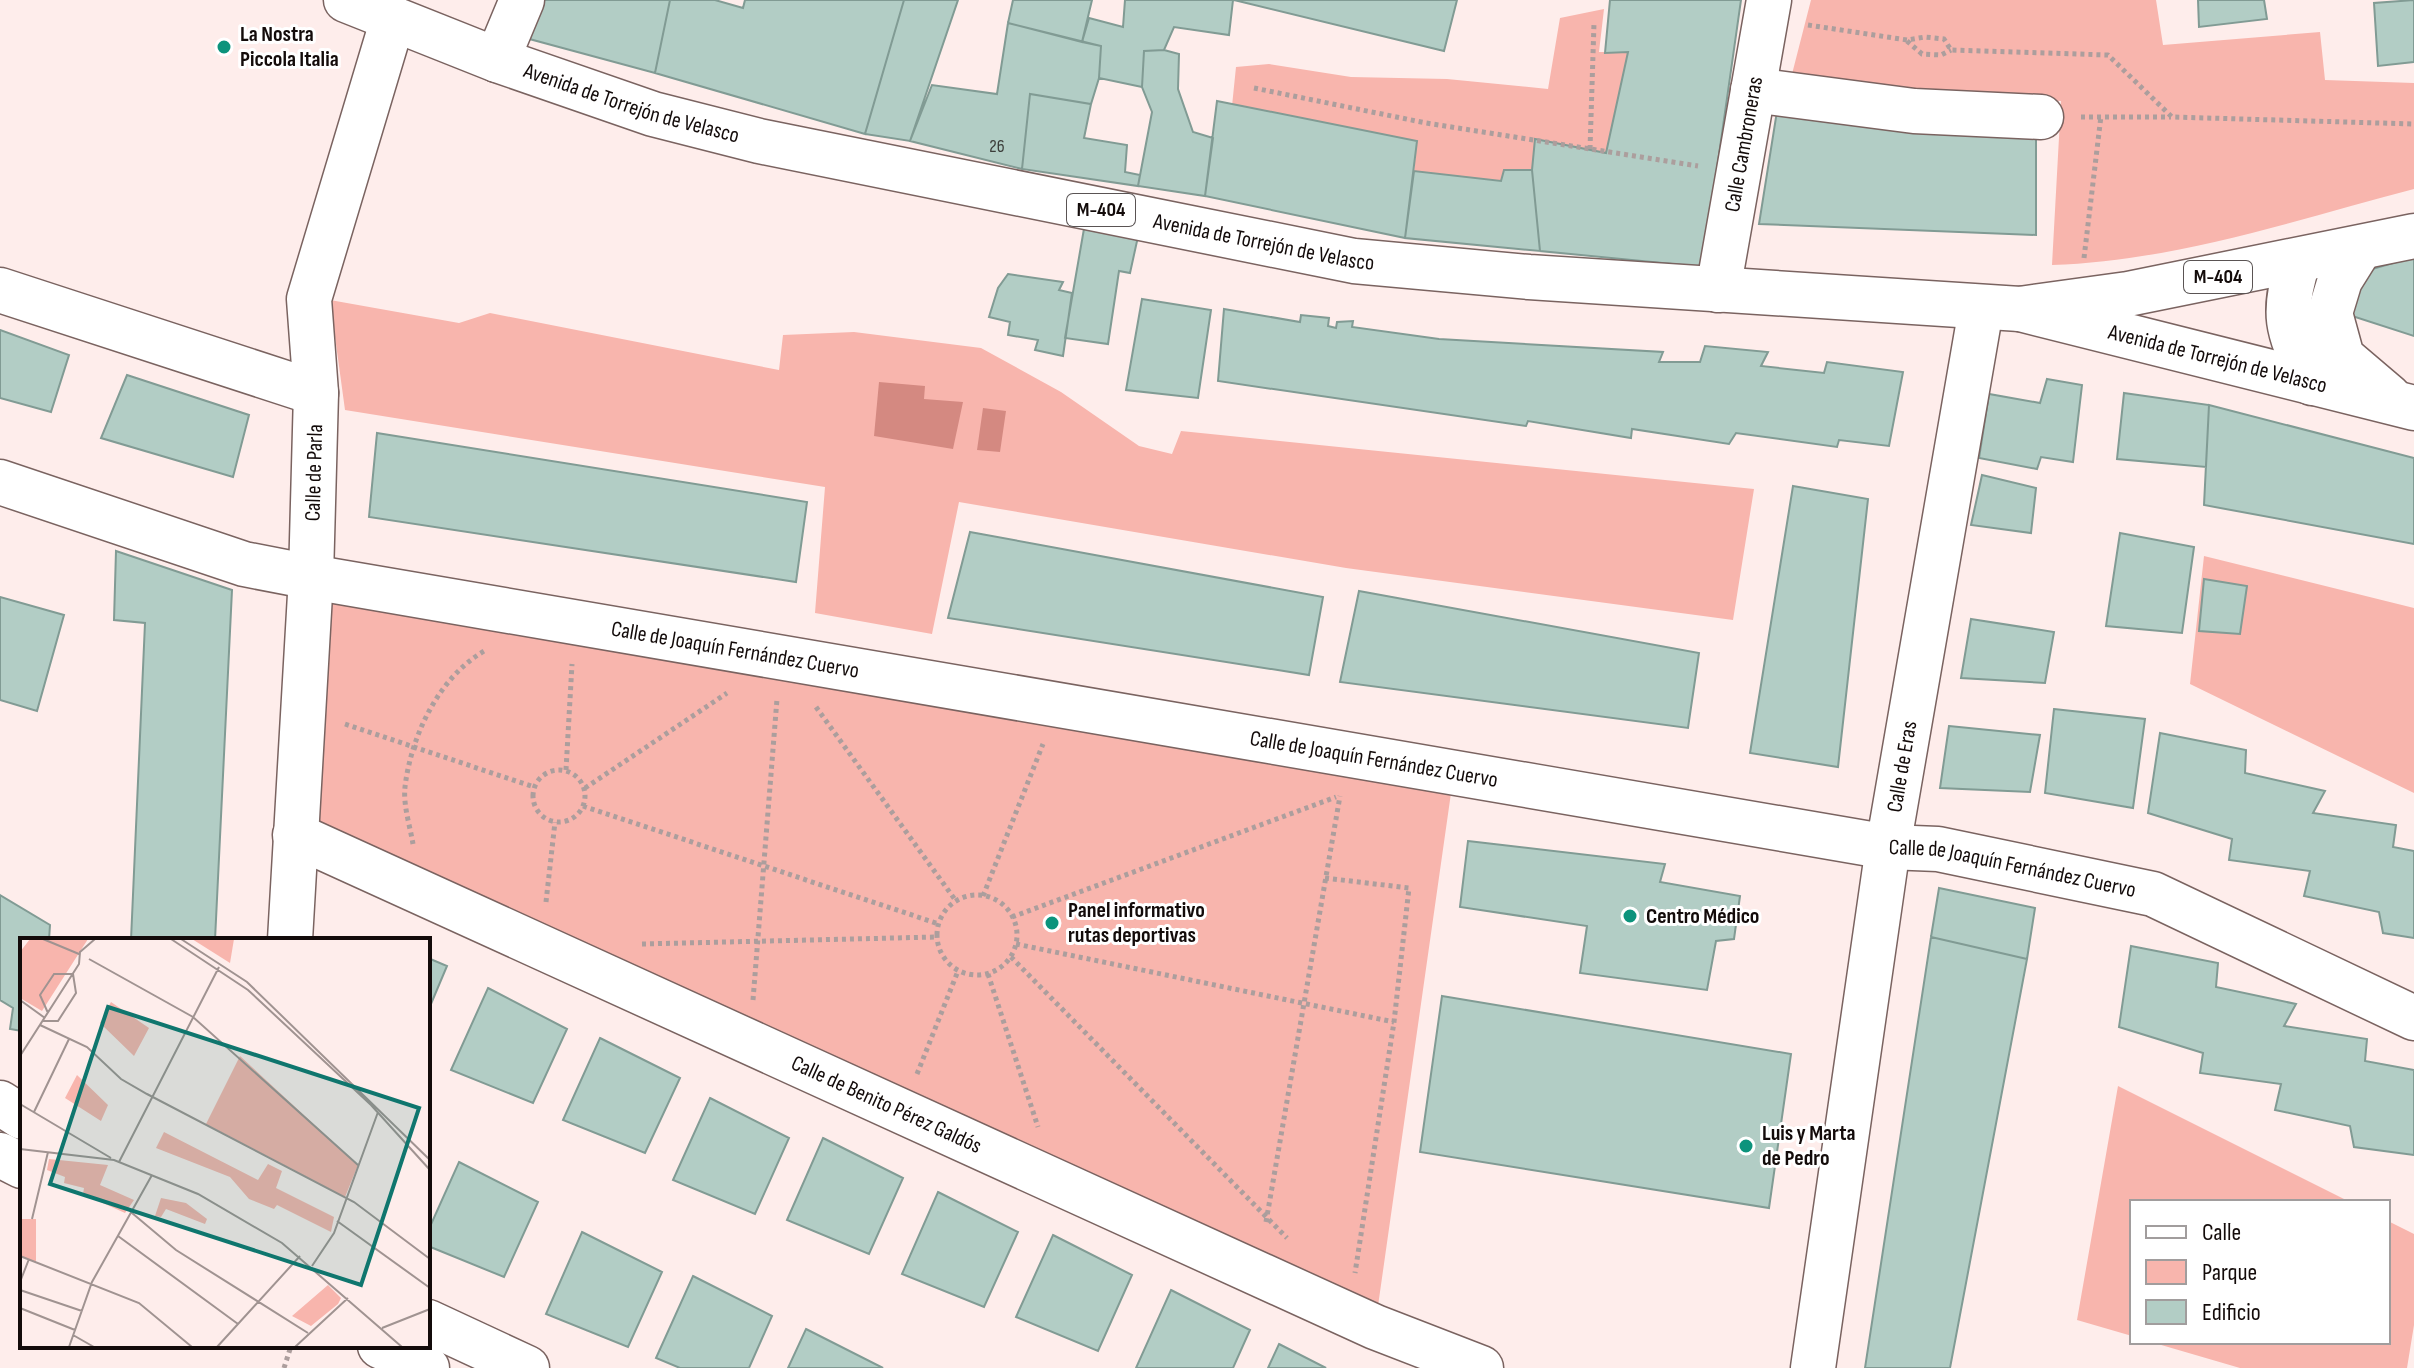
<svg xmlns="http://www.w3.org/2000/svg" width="2414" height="1368" font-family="'Sofia Sans Condensed',sans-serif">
<rect width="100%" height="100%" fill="#feedeb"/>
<path fill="#f8b5ad" d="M1811,0H2156L2163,45L2320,32L2325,80L2414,83V189C2295,220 2176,261 2052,265L2061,101L1941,96L1791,78Z
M1604,9L1599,52H1628L1606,153L1536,139L1532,170H1505L1501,181L1414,171L1417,141L1232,106L1236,67L1269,64L1351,77L1447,79L1548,89L1560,18Z
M330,300L459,323L490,313L779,370L783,335L854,332L981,348L1061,392L1139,446L1172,454L1181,431L1754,489L1733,620L1346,568L959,502L932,634L815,613L825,487L345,410Z
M2204,556L2414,608V793L2190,684Z
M311,577L1454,772L1375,1327L295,835Z
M2118,1086L2350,1202H2132V1336L2077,1320Z
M2388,1221L2414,1234V1325L2407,1368H2240L2151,1342H2388Z"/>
<path fill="#d48981" d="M879,382L925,386L924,399L963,402L953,449L874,436Z
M983,408L1006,411L1000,452L977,450Z"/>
<path fill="#b2cdc5" stroke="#819b94" stroke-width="2" d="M535,0H670L655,73L522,37Z
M670,0H715L743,8L745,0H904L865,134L655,73Z
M904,0H958L910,141L865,134Z
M1013,0H1092L1082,42L1008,23Z
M1125,0H1233L1229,35L1174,27L1164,50L1144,51L1142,87L1099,78L1101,46L1082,42L1089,18L1123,27Z
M1234,0H1457L1444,51Z
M1610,0H1741L1703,267L1540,251L1532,170L1535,139L1606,153L1628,52L1605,53Z
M2198,0H2264L2267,19L2199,27Z
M2414,0V62L2378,66L2374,3Z
M1008,23L1101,46L1099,78L1091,104L1030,94L1022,169L910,141L932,85L997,94Z
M1164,50L1179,54L1178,89L1193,132L1213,138L1205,196L1138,186L1152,112L1142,87L1144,51Z
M1030,94L1091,104L1084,138L1127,145L1125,172L1140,175L1138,186L1022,169Z
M1217,101L1417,141L1405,238L1205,196Z
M1777,111L2036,131V235L1759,224Z
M1504,170H1532L1540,251L1405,238L1414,171L1501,181Z
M1085,223L1139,232L1130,273L1119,271L1108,344L1065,338Z
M2414,257V336L2346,314L2348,276Z
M1008,274L1063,282L1059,290L1072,293L1063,356L1035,350L1038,340L1008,335L1010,322L989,317L998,288Z
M1142,299L1211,310L1198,398L1126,390Z
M1224,309L1300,322L1301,315L1329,318L1328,326L1336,328L1337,322L1353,321L1352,327L1439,339L1663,352L1659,362H1700L1705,346L1768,352L1761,366L1824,373L1827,362L1903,372L1889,446L1839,440L1837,447L1736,433L1729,444L1632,429L1631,438L1528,421L1526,426L1218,381Z
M0,330L69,355L51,412L0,398Z
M127,375L249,415L233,477L101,438Z
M2047,379L2082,385L2073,462L2041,457L2037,469L1979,458L1989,394L2040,403Z
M2124,393L2209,405L2206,467L2117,459Z
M2209,405L2414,458V544L2204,505Z
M377,433L807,502L796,582L369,517Z
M1982,475L2036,488L2031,533L1971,525Z
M1793,486L1868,499L1838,767L1750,753Z
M970,532L1323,597L1309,675L948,618Z
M2120,533L2194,547L2182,633L2106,626Z
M116,551L232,590L215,940H131L145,623L114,620Z
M2204,579L2247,586L2240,634L2199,631Z
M1359,591L1699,653L1688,728L1340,682Z
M0,597L64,615L37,711L0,700Z
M1971,619L2054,632L2045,683L1961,678Z
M2054,709L2145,719L2133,808L2045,793Z
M1949,726L2040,735L2030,792L1940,788Z
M2160,733L2246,750L2245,773L2325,791L2313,813L2396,825L2393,847L2414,851V938L2383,933L2379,912L2304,896L2310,871L2229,860L2232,839L2148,813Z
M1468,841L1665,864L1660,882L1740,896L1734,939L1716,941L1707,990L1580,973L1587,926L1460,907Z
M1939,888L2035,908L2027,959L1931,937Z
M0,895L50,925L49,940H22V1031L10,1029L13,1008L0,1000Z
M1931,937L2027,959L1950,1368H1865Z
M2131,946L2218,963L2216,987L2296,1004L2284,1026L2367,1039L2365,1061L2414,1070V1155L2354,1147L2350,1126L2275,1110L2281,1084L2200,1073L2203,1053L2119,1027Z
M428,958L447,966L428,1011Z
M488,988L567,1029L533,1103L451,1070Z
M1442,996L1791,1054L1769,1208L1420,1152Z
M600,1038L680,1078L645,1153L563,1120Z
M710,1098L789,1138L755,1214L673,1180Z
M823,1138L903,1178L869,1254L787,1220Z
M459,1162L538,1202L504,1277L428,1246V1231Z
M938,1192L1018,1232L984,1307L902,1274Z
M582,1232L662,1272L628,1347L546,1314Z
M1053,1235L1132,1275L1098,1351L1016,1317Z
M693,1276L772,1316L749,1368H680L656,1358Z
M1171,1290L1250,1330L1233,1368H1136Z
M806,1329L883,1368H788Z
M1279,1344L1326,1368H1268Z"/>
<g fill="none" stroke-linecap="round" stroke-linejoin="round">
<g stroke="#7a6360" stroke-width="47">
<g id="minor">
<path d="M497,60L522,0"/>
<path d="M1753,90L1914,111L2041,117"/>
<path d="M2360,248L2340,280L2330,313L2342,357L2389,397"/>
<path d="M2298,262C2280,318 2289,332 2312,383"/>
<path d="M0,290L316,393"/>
<path id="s1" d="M1718,290L1769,0"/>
<path id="s2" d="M2020,309L2414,408"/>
<path id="s3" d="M0,482L244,564L311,577L1888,847L1938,849L2153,894L2414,1018"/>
<path id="s4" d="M295,835L1375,1327L1481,1368"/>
<path id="s5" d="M290,940L311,577L316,393L309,299L393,19"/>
<path d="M0,1103L22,1117"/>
<path d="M0,1155L22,1166"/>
<path d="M428,1322L527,1368"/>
<path d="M380,1346L427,1368"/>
<path id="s6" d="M1813,1368L1888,847L1981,309"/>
</g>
</g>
<g stroke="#7a6360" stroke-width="47">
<g id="major">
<path id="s7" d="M346,0L497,60L653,114L759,141L1354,261L1529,277L2020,309L2128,294L2414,236"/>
</g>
</g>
<path stroke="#ac9e9d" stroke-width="5" stroke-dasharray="4 4" stroke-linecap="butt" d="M1808,25L1907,40L1925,37L1944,39L1951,50L2108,55L2172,117L2414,124
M1907,41L1922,54L1941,55L1951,50
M1254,88L1426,123L1698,166
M2081,117H2171
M1590,149L1594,23
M2084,258L2101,116
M816,707L956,901
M345,724L534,787
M533 796a26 26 0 1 1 52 0a26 26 0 1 1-52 0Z
M566,770L572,664
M585,788L727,693
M583,806L939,924
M413,844C410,826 403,805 405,787C411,736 439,676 486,650
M1325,878L1409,888L1394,1022L1355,1273
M937 935a40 40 0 1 1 80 0a40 40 0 1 1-80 0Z
M983,896L1043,744
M546,902L555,822
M1012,917L1336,797
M642,944L936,937
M1016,944L1394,1022
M1011,957L1287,1238
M988,974L1038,1127
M753,1000L777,699
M917,1074L958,971
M1266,1222L1340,796
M284,1368L291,1346"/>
<use href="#minor" stroke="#fff" stroke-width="44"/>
<use href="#major" stroke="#fff" stroke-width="44"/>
</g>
<g fill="#0c937c" stroke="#fff" stroke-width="3">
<circle cx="224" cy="47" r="8"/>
<circle cx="1630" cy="916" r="8"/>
<circle cx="1052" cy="923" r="8"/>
<circle cx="1746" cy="1146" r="8"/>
</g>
<g text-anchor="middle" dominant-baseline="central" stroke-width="6" stroke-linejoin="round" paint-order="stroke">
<g font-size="18" fill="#3b3c39">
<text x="997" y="146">26</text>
</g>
<g fill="#fff" stroke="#5a5454" stroke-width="2">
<rect x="1067" y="194" width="68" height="32" rx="6"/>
<rect x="2184" y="261" width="68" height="32" rx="6"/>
</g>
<g font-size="20" font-weight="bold" fill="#130b0a">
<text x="1101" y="210">M-404</text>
<text x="2218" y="277">M-404</text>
</g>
<g font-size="22" font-weight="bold" fill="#130b0a" stroke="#fff" text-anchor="start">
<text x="240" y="34">La Nostra<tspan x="240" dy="25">Piccola Italia</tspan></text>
<text x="1068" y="910">Panel informativo<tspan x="1068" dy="25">rutas deportivas</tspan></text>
<text x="1646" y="916">Centro Médico</text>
<text x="1762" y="1133">Luis y Marta<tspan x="1762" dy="25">de Pedro</tspan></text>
</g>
<g font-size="22" fill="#130b0a" stroke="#fff">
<text stroke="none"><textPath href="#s7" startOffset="304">Avenida de Torrejón de Velasco</textPath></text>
<text stroke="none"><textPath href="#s1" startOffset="148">Calle Cambroneras</textPath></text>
<text stroke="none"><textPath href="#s7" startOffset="952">Avenida de Torrejón de Velasco</textPath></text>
<text stroke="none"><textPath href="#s2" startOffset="204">Avenida de Torrejón de Velasco</textPath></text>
<text stroke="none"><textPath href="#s5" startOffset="468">Calle de Parla</textPath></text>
<text stroke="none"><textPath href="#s3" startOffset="756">Calle de Joaquín Fernández Cuervo</textPath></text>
<text stroke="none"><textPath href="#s3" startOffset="1404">Calle de Joaquín Fernández Cuervo</textPath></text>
<text stroke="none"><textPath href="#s6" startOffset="608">Calle de Eras</textPath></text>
<text stroke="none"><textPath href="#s3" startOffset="2052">Calle de Joaquín Fernández Cuervo</textPath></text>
<text stroke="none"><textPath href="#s4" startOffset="650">Calle de Benito Pérez Galdós</textPath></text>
</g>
</g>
<g transform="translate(20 938)">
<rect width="410" height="410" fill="#feedeb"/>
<path d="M10,1H68L22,73L0,60V14ZM172,1H214L210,25ZM91,64L129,90L114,118L80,85ZM220,118L338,227L325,259L186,186ZM57,137L88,167L81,183L45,160ZM144,194L238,242L248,226L262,233L256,250L314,279L311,294L257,267L254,271L229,261L210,239L136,210ZM29,221L88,227L80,247L114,262L105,275L63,256L64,250L44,245L45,239L27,232ZM141,260L166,265L187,281L185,286L146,271L141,279L135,278ZM0,281H16V324L0,318ZM308,347L321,360L318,366L291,388L272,378Z" fill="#f8b5ad"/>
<path fill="none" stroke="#a09391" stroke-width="2" d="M23,1L59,16M151,1L228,52L351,167L410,232M161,1L227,44L410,222M69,21L173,79L338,227M0,62L25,80M28,75L20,57L34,36H53M23,83H38L56,55L53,36M20,87L67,109L101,141L127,156L334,264L410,321M0,118L59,26L60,14L75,1M0,166L91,220M14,174L49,101M0,211L94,222L178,256L262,305L382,409M99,224L199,29M112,275L156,312L288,395M12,281L28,214M317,283L410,350M98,298L218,386M0,318L119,365L172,409M292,328L314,295L358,174M0,344L9,321M0,352L62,373M0,370L55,392M362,390L410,371M53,397L74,409M49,409L72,344L132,237M197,409L280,318M275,409L328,360"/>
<path fill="#0f766e" fill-opacity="0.15" stroke="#0f766e" stroke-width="4" d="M88,69L399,170L341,347L30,246Z"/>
<rect width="410" height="410" fill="none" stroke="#130b0a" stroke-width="4"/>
</g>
<rect x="2130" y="1200" width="260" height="144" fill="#ffffff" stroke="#a19d9d" stroke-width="2"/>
<rect x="2146" y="1226" width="40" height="12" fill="#ffffff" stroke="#a19d9d" stroke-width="2"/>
<text x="2202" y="1240" font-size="24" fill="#130b0a">Calle</text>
<rect x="2146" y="1260" width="40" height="24" fill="#f8b5ad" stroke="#a19d9d" stroke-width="2"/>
<text x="2202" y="1280" font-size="24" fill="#130b0a">Parque</text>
<rect x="2146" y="1300" width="40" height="24" fill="#b2cdc5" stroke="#a19d9d" stroke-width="2"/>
<text x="2202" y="1320" font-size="24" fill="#130b0a">Edificio</text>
</svg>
